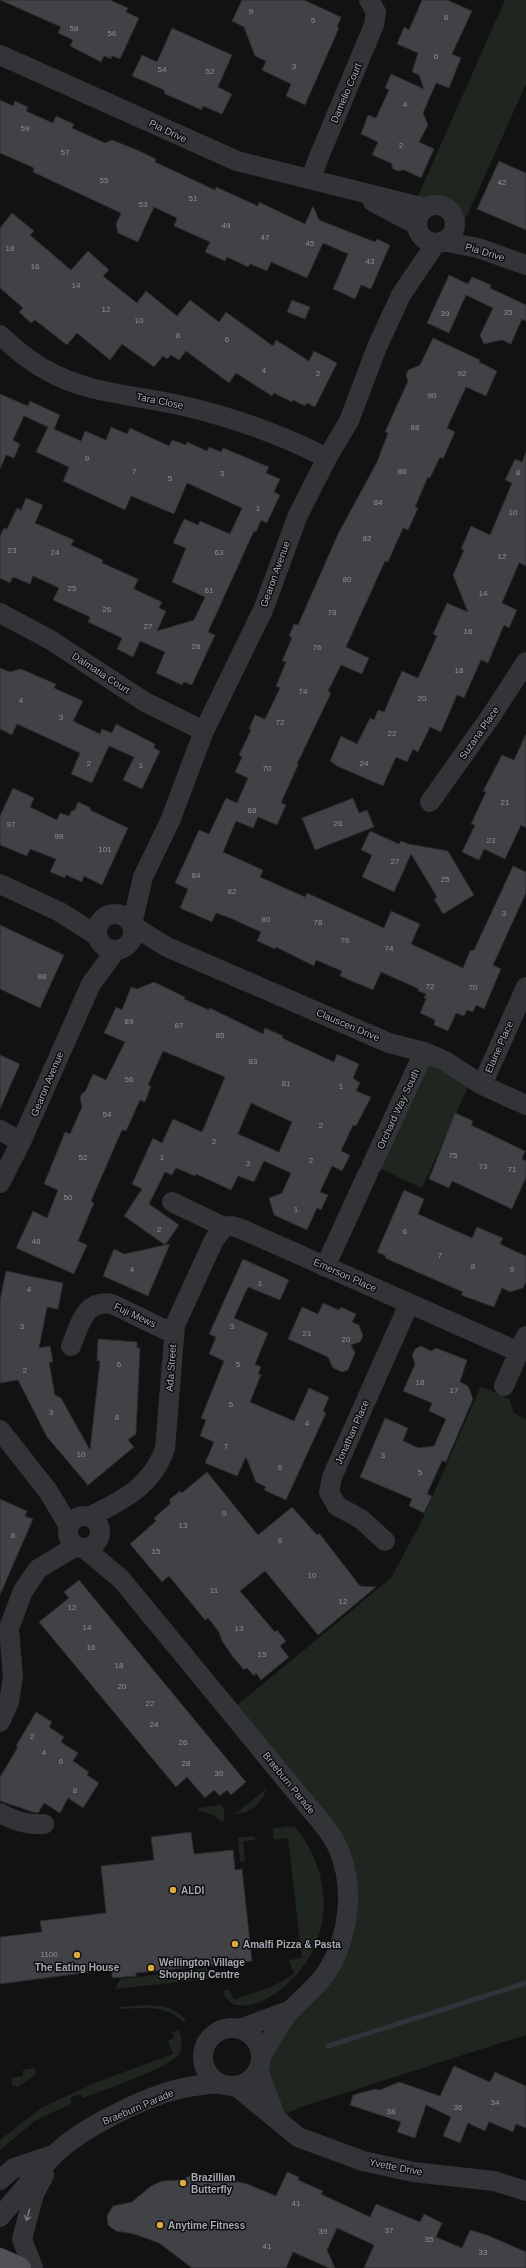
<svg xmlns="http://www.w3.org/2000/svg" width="526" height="2268" font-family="Arial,sans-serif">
<rect width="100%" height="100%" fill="#121213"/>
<path fill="#1f251f" d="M505,0H526V84L462,227C455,222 455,218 451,212C443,202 426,206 414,205Z
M424,1052L472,1078L422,1188L372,1165Z
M481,1386L509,1399L514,1413L526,1419V2035L301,2107L276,2118L258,2070L333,1962L343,1867L230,1711L391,1578L423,1518Z
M266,1789C264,1802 248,1815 235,1814Z
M221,1805L224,1808V1821H220L214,1815L199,1811V1808Z
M286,1826L295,1827C337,1878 334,1948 280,1990C265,2001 251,2009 232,2004L225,1997L224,1991L229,1989L234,2000L275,1985L294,1974L289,1960L302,1958L288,1838L275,1840L273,1838V1829Z
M254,1836L256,1840L243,1841L245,1861L240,1862L238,1838Z
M207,1968L211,1978L208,1979L115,1989L120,1979Z
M147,2005C163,2006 175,2007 186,2020L183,2022C167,2004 140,2008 119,2009L118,2007Z
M179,2030C182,2038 183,2047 179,2054C172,2067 100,2091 83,2098L80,2094L70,2098L72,2103L35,2121L0,2150V2140L41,2108L97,2082L173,2054L168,2041L174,2038L172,2032Z
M35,2068L36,2074L18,2087L12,2085L11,2078L23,2076V2070Z"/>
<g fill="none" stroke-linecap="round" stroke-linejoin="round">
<path stroke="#2d343a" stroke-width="5" d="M328,2046L526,1983"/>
</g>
<path fill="#414246" stroke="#2c2c2f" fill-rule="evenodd" d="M0,0H110L128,8L126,12L139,18L120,59L112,56L111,59L104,56L101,62L70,46L73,40L58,33L61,27Z
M242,0H304L341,17L337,27L339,28L305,105L286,96L291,84L262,70L266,61L255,56L244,27L232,21Z
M422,0H447L472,11L452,54L461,58L449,88L436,83L423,113L428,125L419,142L434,149L421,178L404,170L398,171L393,169L391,163L372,155L378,142L361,134L368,115L376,118L389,90L385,88L391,74L424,89L419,75L412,72L418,53L397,44L404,27L409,30Z
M172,28L232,55L218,87L232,94L222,114L203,106L202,110L172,97L165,94L164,90L132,76L142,55L157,62Z
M0,100L13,106L15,101L28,107L26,111L53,123L56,116L74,124L72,128L105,143L112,140L137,150L156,159L155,162L215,190L216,187L258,206L259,202L305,224L313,206L319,220L375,242L377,239L390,245L371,289L361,285L355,299L333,289L348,254L323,243L307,278L271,262L267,271L250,264L248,267L227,257L225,261L205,252L210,242L174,226L177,218L154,207L138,242L118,233L116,224L121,213L33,172L34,168L0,153Z
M499,161L526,173V230L477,209Z
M12,213L34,231L30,235L71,270L88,251L109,270L103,276L137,303L146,291L177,316L190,300L219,322L226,312L273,346L276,340L309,361L314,351L337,363L315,407L307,403L305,406L293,400L292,402L274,393L272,396L236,373L229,383L186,351L179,360L171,355L167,359L163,356L154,367L122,344L110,360L77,333L67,345L35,320L31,323L19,312L23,308L0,288V228Z
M449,275L468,284L472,277L491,285L490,288L526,305V321L522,319L511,344L502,340L484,344L480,335L493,308L466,295L449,333L427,323Z
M292,300L310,307L305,319L287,312Z
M433,338L480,360L479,362L497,371L486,396L466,387L447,428L455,432L443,459L440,457L430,478L428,477L415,507L418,508L408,530L403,528L388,562L385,561L346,647L369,658L362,674L341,665L328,691L331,693L297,764L298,765L281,803L286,805L277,825L258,817L253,828L236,821L223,852L263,870L260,877L305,897L307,893L384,928L391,911L420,924L411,944L463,968L470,951L474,950L513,866L526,872V893L493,965L501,969L484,1009L476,1005L473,1012L467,1010L464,1016L456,1013L448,1031L434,1025L435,1020L420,1013L426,999L424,998L426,994L418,991L419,989L381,972L373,990L340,976L342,971L316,960L314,966L276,947L275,949L257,941L261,932L230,918L216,913L212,922L198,916L180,908L188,889L175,883L199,830L209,834L226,798L237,803L248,778L235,772L242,757L239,755L251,730L249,729L255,715L265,719L280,688L276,686L286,662L282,661L292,638L289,636L294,624L298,625L338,534L377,462L388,433L385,432L408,381L406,375L408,370L420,365Z
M0,394L28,406L30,401L60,415L54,429L81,441L85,431L106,440L111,427L127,434L130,428L169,446L172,440L186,445L187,442L207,451L209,447L221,452L223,448L269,467L266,473L280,479L274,492L280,495L267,523L261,520L256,532L254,531L208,632L215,635L192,685L184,682L182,685L156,673L165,652L140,641L133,657L117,649L122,638L88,622L90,617L53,600L59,588L33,576L30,584L13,577L10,583L0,578V536L4,528L7,529L17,508L21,510L26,498L43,505L35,523L74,540L71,545L103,560L102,563L138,579L134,589L162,602L159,608L166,611L157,631L194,620L205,597L172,582L186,548L173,543L184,519L198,525L200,521L230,534L242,508L187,483L174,514L131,496L125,510L63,481L69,467L36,452L48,427L24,416L13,440L20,444L14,458L6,455L0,469Z
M526,452V566L519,563L502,603L517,610L509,628L504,625L488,663L481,660L464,698L457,695L441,732L430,727L418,752L413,749L407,762L396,757L383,786L337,766L330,761L341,736L357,744L370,718L374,720L378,710L384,712L402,671L418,678L437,636L433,634L447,603L468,612L453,575L464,550L461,549L471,526L490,535L512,483L505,480L515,459L522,462Z
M0,668L10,672L21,669L56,684L54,688L83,701L73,721L100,734L102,729L112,733L116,724L155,744L154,748L160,751L142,789L123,780L134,757L109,746L92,783L71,774L80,753L17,724L12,735L0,729Z
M526,734V828L521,825L505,859L484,849L479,860L462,852L475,825L471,824L486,792L483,791L502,755L514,760Z
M13,788L34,798L30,807L57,820L60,813L69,816L72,810L74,811L78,802L91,808L90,810L128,828L102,885L84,876L82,882L66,875L65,878L50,872L56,859L30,849L27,856L0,845V816Z
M353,798L359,813L367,810L374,827L315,850L302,818Z
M370,831L399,844L401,841L409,844L448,851L474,895L443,914L434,899L437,897L411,854L394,892L362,877L372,855L361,850Z
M0,925L64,955L40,1008L0,989Z
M154,982L185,997L184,999L209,1010L210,1008L263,1034L265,1028L283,1036L282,1038L334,1062L337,1054L359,1064L353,1078L360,1083L356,1091L371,1097L356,1126L353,1125L341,1151L350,1155L342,1171L332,1166L320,1192L328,1195L321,1210L317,1208L307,1230L274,1215L269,1198L282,1193L291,1173L264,1161L254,1182L238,1176L231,1190L196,1174L195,1176L176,1168L172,1175L165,1172L149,1204L179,1225L165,1245L124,1216L142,1189L132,1184L153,1138L162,1143L173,1119L202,1132L225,1077L163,1051L148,1085L151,1086L145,1102L140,1100L126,1131L122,1130L91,1201L94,1203L78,1241L87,1245L74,1274L16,1248L33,1211L47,1218L58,1190L44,1184L65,1132L70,1134L82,1107L80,1098L82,1093L85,1092L93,1074L106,1080L125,1042L104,1033L116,1007L122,1010L131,987L137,989ZM251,1103L292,1122L279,1152L238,1134Z
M0,1055L20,1064L0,1109Z
M455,1113L473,1121L471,1125L525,1151L522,1159L526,1161V1177L512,1209L452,1181L449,1188L429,1179Z
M404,1190L424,1199L418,1214L472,1238L477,1227L503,1238L500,1244L526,1256V1282L523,1288L510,1292L502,1288L494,1307L461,1295L463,1292L385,1258L386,1256L377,1252Z
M170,1244L148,1296L103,1276L114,1249L124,1254Z
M243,1259L289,1280L280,1300L248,1287L234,1318L268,1333L255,1364L261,1367L258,1374L261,1375L250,1402L294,1421L309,1388L329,1397L323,1411L326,1413L286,1500L264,1490L266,1487L256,1482L246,1457L237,1476L205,1463L214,1442L200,1436L206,1420L201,1418L224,1361L209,1354L216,1337L209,1334Z
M6,1271L63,1283L58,1309L47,1307L39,1348L50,1346L53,1362H49L55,1395L61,1398L90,1450L100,1361H97L98,1339L137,1342V1348H140L136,1434L128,1440L134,1447L87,1486V1484L47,1437L18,1380L0,1383V1300Z
M323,1303L339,1310L341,1307L356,1314L352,1322L359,1325L363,1336L360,1342L351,1345L355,1353L348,1370L342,1372L333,1368L328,1357L288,1339L302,1307L318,1314Z
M421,1346L431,1351L436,1348L467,1360L460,1382L468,1386L473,1399L446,1462L442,1461L427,1494L432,1496L424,1513L409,1506L412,1499L360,1477L385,1418L408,1428L403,1441L419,1448L434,1446L446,1419L429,1411L432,1403L403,1391L415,1364L412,1355L415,1349Z
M207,1472L258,1535L292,1507L317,1535L319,1533L360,1586L376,1587L318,1635L265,1571L240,1591L275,1632L277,1630L286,1641L280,1646L289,1657L261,1680L256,1673L254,1676L247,1668L244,1670L233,1657L222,1641L219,1632L208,1618L205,1620L169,1576L162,1582L130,1544L156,1521L154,1518L171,1503L169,1500L180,1491L182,1493Z
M0,1499L27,1511L25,1516L33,1519L0,1595Z
M79,1580L246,1782L231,1795L227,1790L220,1796L214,1790L205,1798L187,1777L176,1787L39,1622L69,1598L64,1592Z
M36,1712L52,1722L49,1727L64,1737L61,1742L78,1753L73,1761L89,1772L87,1775L99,1783L83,1808L68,1798L60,1813L44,1803L38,1813L33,1812L0,1801V1777L18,1747L16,1746Z
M191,1832L194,1854L233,1850L235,1870L242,1869L252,1961L136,1973V1976L112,1978V1969L0,1984V1937L42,1932L40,1921L106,1913L101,1866L154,1860L151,1837Z
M454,2066L490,2082L495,2072L526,2086V2128L516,2124L513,2132L489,2122L485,2131L468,2123L460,2143L443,2136L451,2117L426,2105L415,2138L397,2132L401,2122L350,2105L353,2095L375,2089L380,2090L399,2082L440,2096Z
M287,2172L299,2177L298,2180L323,2191L321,2194L370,2217L376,2204L420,2222L424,2214L442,2223L436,2237L462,2248L470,2230L487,2235L526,2252V2268H364L374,2245L337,2228L327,2250L335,2268H329L293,2252L286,2268H192L159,2243L134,2234L116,2231L108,2225L107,2216L113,2206L132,2202L151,2186L162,2181L181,2180L194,2174H203L247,2184L276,2196Z"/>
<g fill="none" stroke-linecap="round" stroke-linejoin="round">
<path stroke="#333438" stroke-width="20" d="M0,55L237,161L425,208
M311,179L318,159L374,25L376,12L369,0
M373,202L417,225
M417 224a19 19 0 1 1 38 0a19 19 0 1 1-38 0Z
M442,241L478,248L526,265
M0,335C14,348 29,361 46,370C87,394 138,395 184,406C234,418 281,434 327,458
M0,613L49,639L145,702L204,731
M430,802L491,716L526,662
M0,884L60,912L96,935
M97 932a18 18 0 1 1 36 0a18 18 0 1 1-36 0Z
M132,924L143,877L170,821L204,731L263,610L298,515L327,458L349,421L377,347L401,295L436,243
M133,926L167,947L389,1043L424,1052L445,1061L482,1085L526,1105
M482,1085L526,987
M0,1130L21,1142
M372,1165L424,1052
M0,1183L21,1142L91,984L116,950
M172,1202L224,1227L232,1226L239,1228L519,1352
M325,1267L368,1173
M71,1346C80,1325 84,1299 112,1304L174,1334
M504,1386L526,1336
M0,1430L48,1491L69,1526
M68 1532a16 16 0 1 1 32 0a16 16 0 1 1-32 0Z
M89,1517C123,1500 151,1487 165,1449L175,1325L214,1240L224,1227
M385,1541L361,1519L337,1506L329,1492L332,1477L409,1304
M84,1548L121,1579L302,1799C315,1815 331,1831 339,1850C355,1889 349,1938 326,1973C316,1988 303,1997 291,2010C279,2023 271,2041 261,2056
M0,1722L9,1702L13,1677L9,1628L23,1591L38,1569L76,1546
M0,1813C15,1821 26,1825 44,1824
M203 2057a29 29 0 1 1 58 0a29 29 0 1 1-58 0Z
M240,2029L291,2010
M258,2070L276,2118
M236,2086L298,2137L363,2161L413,2172L494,2181L526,2191
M0,2180L14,2168L53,2155
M0,2217C18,2196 35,2174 54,2155C81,2128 146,2096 183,2088C195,2085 207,2085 219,2083
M33,2268L22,2239L34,2194L44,2175"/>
<path stroke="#505156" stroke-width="22" d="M0,2259L20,2268"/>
</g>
<defs><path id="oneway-shaft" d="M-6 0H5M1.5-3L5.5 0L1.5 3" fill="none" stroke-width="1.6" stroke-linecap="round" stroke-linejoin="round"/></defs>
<use stroke="#72747b" href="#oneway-shaft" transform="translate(28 2215) rotate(106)"/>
<g fill="#dda840" stroke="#0d0d0e" stroke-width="1.5">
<circle cx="173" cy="1890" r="4"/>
<circle cx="235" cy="1944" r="4"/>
<circle cx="77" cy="1955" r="4"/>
<circle cx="151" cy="1968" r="4"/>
<circle cx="183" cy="2183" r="4"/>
<circle cx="160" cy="2225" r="4"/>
</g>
<g text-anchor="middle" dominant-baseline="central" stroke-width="3" stroke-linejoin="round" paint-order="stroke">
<g font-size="8" fill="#8c8f97">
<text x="251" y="11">9</text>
<text x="446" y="17">8</text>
<text x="313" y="20">5</text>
<text x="74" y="28">58</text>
<text x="112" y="33">56</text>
<text x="436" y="56">6</text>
<text x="294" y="66">3</text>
<text x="162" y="69">54</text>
<text x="210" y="71">52</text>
<text x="405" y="104">4</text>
<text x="25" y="128">59</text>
<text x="401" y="145">2</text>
<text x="65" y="152">57</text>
<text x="104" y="180">55</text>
<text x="502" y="182">42</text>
<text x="193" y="198">51</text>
<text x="143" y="204">53</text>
<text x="226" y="225">49</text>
<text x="265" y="237">47</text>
<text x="310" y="243">45</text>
<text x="10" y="248">18</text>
<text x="370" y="261">43</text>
<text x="35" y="266">16</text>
<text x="76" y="285">14</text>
<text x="106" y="309">12</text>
<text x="508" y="312">35</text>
<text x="445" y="313">39</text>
<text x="139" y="320">10</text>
<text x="178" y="335">8</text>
<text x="227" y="339">6</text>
<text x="264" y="370">4</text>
<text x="318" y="373">2</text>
<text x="462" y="373">92</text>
<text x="432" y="395">90</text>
<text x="415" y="427">88</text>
<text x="87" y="458">9</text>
<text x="134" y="471">7</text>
<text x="402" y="471">86</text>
<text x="518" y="472">8</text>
<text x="222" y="473">3</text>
<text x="170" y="478">5</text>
<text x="378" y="502">84</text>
<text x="258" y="508">1</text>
<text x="513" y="512">10</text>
<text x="367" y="538">82</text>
<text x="12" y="550">23</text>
<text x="55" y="552">24</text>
<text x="219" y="552">63</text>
<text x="502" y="556">12</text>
<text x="347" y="579">80</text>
<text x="72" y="588">25</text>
<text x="209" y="590">61</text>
<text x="483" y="593">14</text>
<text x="107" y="609">26</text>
<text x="332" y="612">78</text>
<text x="148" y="626">27</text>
<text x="468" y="631">16</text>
<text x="196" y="646">28</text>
<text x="317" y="647">76</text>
<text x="459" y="670">18</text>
<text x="303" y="691">74</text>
<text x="422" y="698">20</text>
<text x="21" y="700">4</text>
<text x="61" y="717">3</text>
<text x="280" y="722">72</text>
<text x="392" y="733">22</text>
<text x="89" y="763">2</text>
<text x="364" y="763">24</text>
<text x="141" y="765">1</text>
<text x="267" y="768">70</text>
<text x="505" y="802">21</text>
<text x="252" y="810">68</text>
<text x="338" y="823">26</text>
<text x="11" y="824">97</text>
<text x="59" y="836">99</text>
<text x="491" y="840">23</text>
<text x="105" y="849">101</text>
<text x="395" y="861">27</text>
<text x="196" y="875">84</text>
<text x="445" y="879">25</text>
<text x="232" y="891">82</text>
<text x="504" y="913">3</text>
<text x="266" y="919">80</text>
<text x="318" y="922">78</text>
<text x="345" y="940">76</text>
<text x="389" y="948">74</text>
<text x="42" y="976">88</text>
<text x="430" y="986">72</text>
<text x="473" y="987">70</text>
<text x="129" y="1021">89</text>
<text x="179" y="1025">87</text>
<text x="220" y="1035">85</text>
<text x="253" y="1061">83</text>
<text x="129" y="1079">56</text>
<text x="286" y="1083">81</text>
<text x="341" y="1086">1</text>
<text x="107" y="1114">54</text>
<text x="321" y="1125">2</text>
<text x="214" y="1141">2</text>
<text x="453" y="1155">75</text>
<text x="83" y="1157">52</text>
<text x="162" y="1157">1</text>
<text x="311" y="1160">2</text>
<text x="248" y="1163">3</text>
<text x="483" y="1166">73</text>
<text x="512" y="1169">71</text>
<text x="68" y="1197">50</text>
<text x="296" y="1209">1</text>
<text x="159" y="1229">2</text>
<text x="405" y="1231">6</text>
<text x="36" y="1241">48</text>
<text x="440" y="1255">7</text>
<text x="473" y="1266">8</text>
<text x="132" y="1269">4</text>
<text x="512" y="1269">9</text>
<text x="260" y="1283">1</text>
<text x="29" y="1289">4</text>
<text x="22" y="1326">3</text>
<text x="232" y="1326">3</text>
<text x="307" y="1333">21</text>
<text x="346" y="1339">20</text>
<text x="119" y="1364">6</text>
<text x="238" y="1364">5</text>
<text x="25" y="1370">2</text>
<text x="420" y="1382">18</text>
<text x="454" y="1390">17</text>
<text x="231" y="1404">5</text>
<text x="51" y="1412">3</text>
<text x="117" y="1417">8</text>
<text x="307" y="1423">4</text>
<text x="226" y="1446">7</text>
<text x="81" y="1454">10</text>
<text x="383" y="1455">3</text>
<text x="280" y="1467">6</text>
<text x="420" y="1472">5</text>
<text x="224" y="1513">9</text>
<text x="183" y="1525">13</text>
<text x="13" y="1535">8</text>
<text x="280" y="1540">8</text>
<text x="156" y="1551">15</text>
<text x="312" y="1575">10</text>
<text x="214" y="1590">11</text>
<text x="343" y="1601">12</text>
<text x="72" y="1607">12</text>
<text x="87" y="1627">14</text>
<text x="239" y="1628">13</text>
<text x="91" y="1647">16</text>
<text x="262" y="1654">15</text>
<text x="119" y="1665">18</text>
<text x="122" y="1686">20</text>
<text x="150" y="1703">22</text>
<text x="154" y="1724">24</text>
<text x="32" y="1736">2</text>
<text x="183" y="1742">26</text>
<text x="44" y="1752">4</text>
<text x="61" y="1761">6</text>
<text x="186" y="1763">28</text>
<text x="219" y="1773">30</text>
<text x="75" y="1790">8</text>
<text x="49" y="1954">1100</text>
<text x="495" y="2102">34</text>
<text x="458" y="2107">36</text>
<text x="391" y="2111">38</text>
<text x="296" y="2203">41</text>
<text x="389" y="2230">37</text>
<text x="323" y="2231">39</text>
<text x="429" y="2239">35</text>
<text x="267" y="2246">41</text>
<text x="483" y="2252">33</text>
</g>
<g font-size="10" fill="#a5a9b2" stroke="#0d0d0e">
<text transform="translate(346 93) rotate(-67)">Damelio Court</text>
<text transform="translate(168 131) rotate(25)">Pia Drive</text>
<text transform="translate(485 252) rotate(17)">Pia Drive</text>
<text transform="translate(160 401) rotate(11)">Tara Close</text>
<text transform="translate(275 574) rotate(-70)">Gearon Avenue</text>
<text transform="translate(101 673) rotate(33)">Dalmatia Court</text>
<text transform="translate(479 733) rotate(-55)">Suzana Place</text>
<text transform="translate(348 1025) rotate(23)">Clauscen Drive</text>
<text transform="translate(499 1047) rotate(-66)">Elaine Place</text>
<text transform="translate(47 1084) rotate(-67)">Gearon Avenue</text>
<text transform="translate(398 1109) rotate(-65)">Orchard Way South</text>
<text transform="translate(345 1275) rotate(24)">Emerson Place</text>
<text transform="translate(135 1315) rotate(25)">Fuji Mews</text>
<text transform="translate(171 1368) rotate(-86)">Ada Street</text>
<text transform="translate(352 1432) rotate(-66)">Jonathan Place</text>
<text transform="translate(289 1783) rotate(51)">Braeburn Parade</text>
<text transform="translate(138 2107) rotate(-23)">Braeburn Parade</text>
<text transform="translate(396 2167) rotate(11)">Yvette Drive</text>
</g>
<g font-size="10" font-weight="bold" fill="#a5a9b2" stroke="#0d0d0e" text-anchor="start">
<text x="181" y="1890">ALDI</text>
<text x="243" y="1944">Amalfi Pizza &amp; Pasta</text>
<text x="159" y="1962">Wellington Village<tspan x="159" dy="12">Shopping Centre</tspan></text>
<text x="77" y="1967" text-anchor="middle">The Eating House</text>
<text x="191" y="2177">Brazillian<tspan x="191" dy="12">Butterfly</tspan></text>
<text x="168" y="2225">Anytime Fitness</text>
</g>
</g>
</svg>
